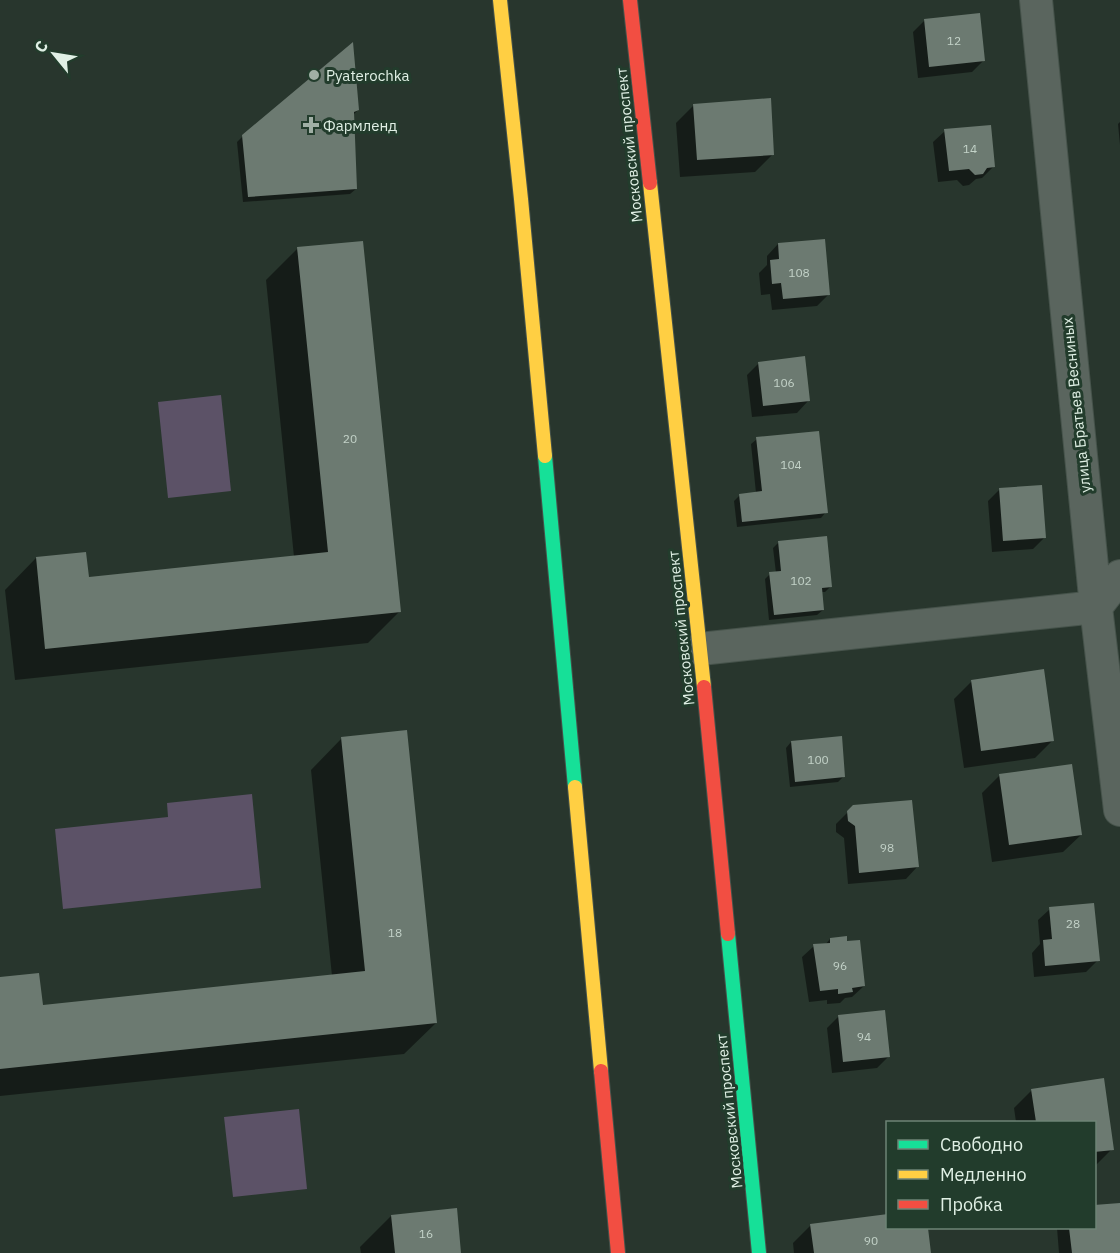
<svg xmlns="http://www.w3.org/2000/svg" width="1120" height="1253" font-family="'IBM Plex Sans',sans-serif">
<rect width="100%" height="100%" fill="#28362d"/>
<path fill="#5c5267" d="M221,395L231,491L168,498L158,402Z
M252,794L261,888L63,909L55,829L168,817L167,803Z
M299,1109L307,1189L233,1197L224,1117Z"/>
<path fill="#0007" d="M925,20L983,61L972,72L918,78L913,32Z
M694,105L773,154L755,172L680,177L676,123Z
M358,110L353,115L356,189L350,194L243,202L237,142L243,136Z
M1120,122V145L1118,124Z
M945,131L994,166L982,178L976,179L969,185L963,186L957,180L938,182L933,142Z
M778,244L829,294L817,306L772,310L770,294L761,295L759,273L767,265V256Z
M297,249L399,612L368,643L15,680L5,590L36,558L87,579L294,557L266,280Z
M759,363L808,401L797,413L752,417L747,375Z
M757,439L826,512L821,518L737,527L734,501L740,495L756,493L751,444Z
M1000,489L1044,538L1033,549L992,552L988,501Z
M779,542L831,586L825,592H821L823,610L817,615L769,620L765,579L770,574L776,573L773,548Z
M972,681L1053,740L1035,758L964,768L954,699Z
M342,738L436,1023L404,1054L0,1096V978L42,1007L332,976L311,770Z
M791,742L844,776L838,782L790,787L786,748Z
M1000,775L1081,835L1063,852L992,862L982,793Z
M854,806L917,867L906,879L848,884L844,838L836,832V824Z
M1050,909L1098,960L1086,972L1034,977L1032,953L1040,944L1038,920Z
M830,939L864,986L852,997L845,998L840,1003L827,1004V1000L809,1002L802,957L814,946L825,945Z
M839,1016L889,1056L877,1068L832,1073L827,1028Z
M1102,1080L1112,1149L1094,1167V1122H1016L1014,1108L1032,1090Z
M1120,1204V1253H1059L1057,1228H1094Z
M391,1216L460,1253H361L360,1247Z
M811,1225L926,1228L929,1253H794L793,1243Z"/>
<path fill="#6c7a71" d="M980,13L985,61L929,67L924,19Z
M353,42L359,110L354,112L357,189L248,197L242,135Z
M771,98L774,155L697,160L693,104Z
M991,125L995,167L987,168L983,174L975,175L969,169L949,171L944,129Z
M825,239L830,295L783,299L781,283L772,284L770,260L779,259L778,243Z
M363,241L401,612L45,649L36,557L86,552L89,577L328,552L297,247Z
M805,356L810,401L763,406L758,362Z
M819,431L828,513L742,522L739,494L762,491L756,437Z
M1042,485L1046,538L1003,541L999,488Z
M827,536L832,587L822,588L824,610L774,615L769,572L781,571L778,541Z
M1044,669L1054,741L981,751L971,680Z
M407,730L437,1023L0,1069V977L39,973L43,1005L365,971L341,737Z
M842,736L845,777L795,782L791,741Z
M1072,764L1082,835L1009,845L999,774Z
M912,800L919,867L859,873L855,826L848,821L847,811L853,805Z
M1094,903L1100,961L1045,966L1043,940L1052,939L1049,907Z
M847,936V941L860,940L865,986L852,988L853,992L838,994V989L820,991L813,944L830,943V938Z
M885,1010L890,1057L843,1062L838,1015Z
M1104,1078L1114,1150L1094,1152V1122H1036L1031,1089Z
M1120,1203V1253H1072L1069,1228H1094V1205Z
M457,1208L461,1253H395L391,1215Z
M888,1214V1228H928L931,1253H814L810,1224Z"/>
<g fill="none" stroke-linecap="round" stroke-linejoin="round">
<g stroke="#46534b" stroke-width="34">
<path id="street" d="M1036,0L1096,607L1120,810
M700,649L1096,607L1120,576"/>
</g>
<g stroke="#46534b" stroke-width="16">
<path id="fast" d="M545,456L575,787
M728,934L759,1253"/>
</g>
<g stroke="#46534b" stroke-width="16">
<path id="slow" d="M500,0L521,199L545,456
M650,183L704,687
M575,787L601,1071"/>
</g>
<g stroke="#46534b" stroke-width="16">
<path id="jam" d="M630,0L650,183
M704,687L728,934
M601,1071L618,1253"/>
</g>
<use href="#street" stroke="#5a655e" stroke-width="32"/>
<use href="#fast" stroke="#16e098" stroke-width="14"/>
<use href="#slow" stroke="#ffcf43" stroke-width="14"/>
<use href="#jam" stroke="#f24e42" stroke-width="14"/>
</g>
<g fill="#a0afa5" stroke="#223c2c" stroke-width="2">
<circle cx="314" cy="75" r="6"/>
<path d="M308 116h6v6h6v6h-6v6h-6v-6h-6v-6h6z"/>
</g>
<g text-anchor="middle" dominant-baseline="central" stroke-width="6" stroke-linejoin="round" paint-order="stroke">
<g font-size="12" fill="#c3d2c8">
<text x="954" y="40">12</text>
<text x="970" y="148">14</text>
<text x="799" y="272">108</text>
<text x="784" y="382">106</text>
<text x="350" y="438">20</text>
<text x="791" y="464">104</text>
<text x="801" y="580">102</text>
<text x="818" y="759">100</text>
<text x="887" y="847">98</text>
<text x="1073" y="923">28</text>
<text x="395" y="932">18</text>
<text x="840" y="965">96</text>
<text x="864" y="1036">94</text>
<text x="426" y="1233">16</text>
<text x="871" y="1240">90</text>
</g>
<g font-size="15" fill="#e0f0e5" stroke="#223c2c" text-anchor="start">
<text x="326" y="75">Pyaterochka</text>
<text x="323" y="125">Фармленд</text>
</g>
<g font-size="15" fill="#e0f0e5" stroke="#223c2c">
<text transform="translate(629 145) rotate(-96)">Московский проспект</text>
<text transform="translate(1076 405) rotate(-96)">улица Братьев Весниных</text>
<text transform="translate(681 628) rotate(-96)">Московский проспект</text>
<text transform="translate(729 1111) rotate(-96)">Московский проспект</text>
</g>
</g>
<rect x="886" y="1121" width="210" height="108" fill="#223c2c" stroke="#6e8476" stroke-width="1.5"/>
<rect x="898" y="1140" width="30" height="9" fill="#16e098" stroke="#6e8476" stroke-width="1.5"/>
<text x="940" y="1151" font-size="18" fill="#e0f0e5">Свободно</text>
<rect x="898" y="1170" width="30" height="9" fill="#ffcf43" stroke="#6e8476" stroke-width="1.5"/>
<text x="940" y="1181" font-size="18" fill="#e0f0e5">Медленно</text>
<rect x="898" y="1200" width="30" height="9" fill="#f24e42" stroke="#6e8476" stroke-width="1.5"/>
<text x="940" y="1211" font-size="18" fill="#e0f0e5">Пробка</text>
<g transform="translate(54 54) rotate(300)" stroke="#223c2c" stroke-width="4.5" paint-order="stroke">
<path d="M0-4.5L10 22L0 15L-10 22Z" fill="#e0f0e5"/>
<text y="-9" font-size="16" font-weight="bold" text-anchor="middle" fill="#e0f0e5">С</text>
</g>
</svg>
